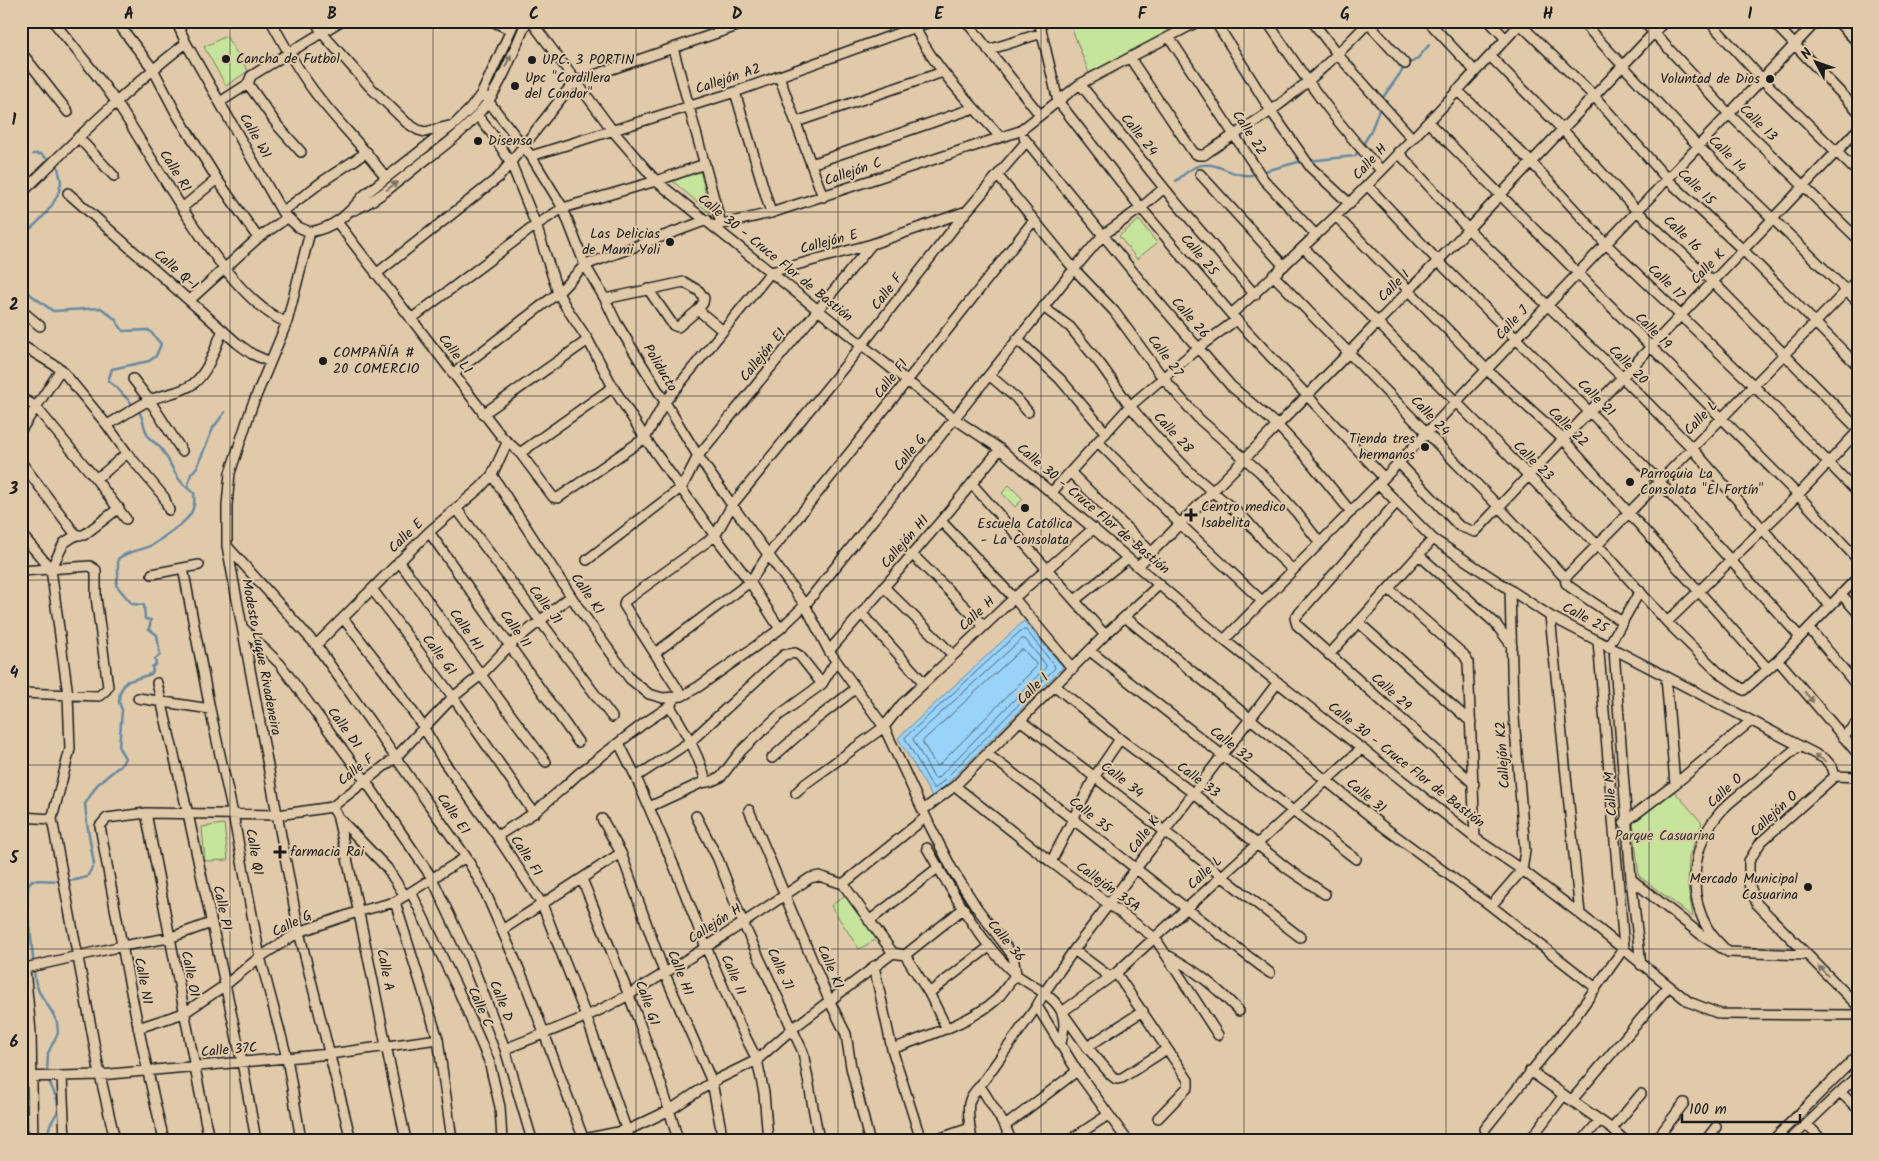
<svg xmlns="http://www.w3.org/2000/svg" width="1879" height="1161" font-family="Kalam,sans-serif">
<rect width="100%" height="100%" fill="#e1caaa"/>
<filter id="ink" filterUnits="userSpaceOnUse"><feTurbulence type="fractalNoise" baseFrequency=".02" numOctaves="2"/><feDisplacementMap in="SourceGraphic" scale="10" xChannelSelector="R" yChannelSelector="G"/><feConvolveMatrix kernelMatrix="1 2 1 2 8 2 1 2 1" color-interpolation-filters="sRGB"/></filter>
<g filter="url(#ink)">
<path fill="#c7e49c" stroke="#72805c" d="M1069,21H1189L1141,48L1089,73Z
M226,36L248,71L226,86L204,47Z
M700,170L710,213L670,179Z
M1139,220L1157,243L1137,259L1119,236Z
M1009,485L1023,499L1015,507L1002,493Z
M1674,791L1702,823L1689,856L1688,887L1693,917L1639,876L1633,822Z
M224,824L228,860L205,861L202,827Z
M847,894L877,939L859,949L831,906Z"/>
<path fill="#99d3f9" stroke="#678aa1" d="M1024,621L1063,667L933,798L898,738Z"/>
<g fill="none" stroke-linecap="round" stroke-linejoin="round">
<path stroke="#4e6574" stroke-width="1" d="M1022,630H1026L1054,665L1055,668L936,788H933L905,738Z
M1022,639H1025L1046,665V667L938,778H934L913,739Z
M1021,650H1024L1036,664V667L939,765L936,766L923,743V741Z"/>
<path stroke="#678aa1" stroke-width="2.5" d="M1384,96L1404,68L1418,58L1429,45
M1362,146L1370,133L1379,110
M33,154H41L50,161
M1308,161L1355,156L1359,150
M1265,171L1302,161
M1176,181C1182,176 1189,170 1195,167C1216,158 1231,178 1252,175
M21,236C37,225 59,203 61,182C61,177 58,172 58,166L54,164
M21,286L27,292L53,311L101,308L115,319L123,331L149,330L161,344L156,356L149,361L112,369L108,381L116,387L134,406
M190,490L188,485L191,474L197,467L213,428L225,412
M47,1074L48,1053L58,1033L57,1022L52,1012L39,992L35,980L30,927L27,916L28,886L32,880C53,880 67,884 87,877L94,864L87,823L85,804L97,785L122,764L125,758L119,748L122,710L119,702L120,692L126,682L151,674L153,671L152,667L156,664L155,659L160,655L157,635L149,629L151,620L145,619L144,605L132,604L116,585L118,576V559C126,551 139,551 150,546C157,543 163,537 169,533C184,522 197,515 194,493C171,477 174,464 159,446C155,442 150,441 148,436C143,427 144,418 138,410
M46,1140L50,1125L59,1109L57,1099L48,1079"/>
<g stroke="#1c1c1c" stroke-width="12">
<path id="minor" d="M53,21C74,48 97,74 116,102C153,156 228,303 287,322
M116,21L153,69L176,113L217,179L258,238
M176,21L186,43L282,212L298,227L310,232
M271,21C284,45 297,68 313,90C336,121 364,147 386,178
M316,21L321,32L370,87L407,123L418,130L425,132L449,126
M492,21L511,30
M531,21L613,131L656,181L955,419L1000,449L1224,640L1475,838L1522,870L1580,914L1689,1002L1720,1014L1858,1015
M912,21C931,66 969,101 1000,137
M966,21L1040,115
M1039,21L1058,101L1141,208L1231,314L1384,478
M1215,21L1271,111L1311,168L1350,204
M1267,21C1302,74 1337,125 1381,170
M1312,21L1338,55L1412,138
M1366,21L1405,64
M1428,21L1475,71
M1489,21L1506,39
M1581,21L1698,146L1858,302
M1643,21L1729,114L1858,239
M1709,21L1762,79L1858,173
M1772,21L1858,111
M1837,21L1858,43
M1520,24L1594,96L1667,179L1743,250L1858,366
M1169,37L1264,180L1316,235
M673,48L721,224
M988,50L1042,33
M21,52L68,112
M1490,56L1562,129L1637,211L1713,282L1858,429
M1130,58L1193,152L1198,155H1204C1226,139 1250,126 1272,110C1308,84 1339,53 1370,21
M779,76L823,197
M248,84L278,126L301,152
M1080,84L1173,199L1255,295
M1457,90L1531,162L1606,244L1753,385L1858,493
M735,92L771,213
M482,93L531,156L563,208L585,265L605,299L616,322L698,456L732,505L805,605L829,651L884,727L930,826L952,869L977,908L1013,956L1016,974C1010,982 1004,991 997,999C972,1022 924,1037 892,1049
M220,102L248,84L251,76L341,21
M477,115L493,135L511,163L536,225L558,293L566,307L588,340L613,387L645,438L715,536L750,582L780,629
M796,122L943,72
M1428,122L1798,495L1858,560
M78,137L114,176
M1024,138L1147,289L1231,386L1278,426L1303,453L1351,512
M1398,152L1468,229L1622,377L1692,448L1830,606
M531,156L735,92L932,21
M811,164L974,108
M1200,174L1284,266
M998,176L1074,269L1114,311L1163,378L1199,419L1260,472L1297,513L1320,543
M1367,185L1439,262L1659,481L1800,637
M68,193L237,343L252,354L270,362
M21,194C74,141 127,89 186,43
M182,208L217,179
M354,210C378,200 398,181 419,165C444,146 471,127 489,100C505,77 515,47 527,21
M282,212L323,181L367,152
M1337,217L1487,370L1563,439L1768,669
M337,222L502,437L520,453L553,497L558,498L645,438L665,402L771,272L872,244L967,211
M714,226L771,213L1020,131L1080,84L1199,21
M310,232L287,322L252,406L230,473L227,505V546L299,932L351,1140
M310,232C333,228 348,215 363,196L456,123L470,109L482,93L515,21
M1304,248L1608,556L1667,622L1718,672L1744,690L1778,660L1858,577
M376,274L499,177L574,82L752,21
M1273,275L1499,507L1565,578L1566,583L1570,587L1622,622
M605,299L684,282L699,291L704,298L703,303L698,310L678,327L673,325L648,289
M190,300L258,238L287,218
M1043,307L1070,327L1101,365L1130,406L1157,438L1191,473L1246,520L1271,549L1293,570
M21,310L40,326
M698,310L723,331
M1231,314C1261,289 1288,261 1317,234C1389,167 1455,92 1523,21
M411,319L536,225L563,208L656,181L705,164
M1017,339L1060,379L1106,433
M21,345L61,369L107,425L127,453L154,485L164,497L169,510
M453,374L558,293L585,265L707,220
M989,375L1016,398L1028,412
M133,379L150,401L182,451
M21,398L35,406L95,478L126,519
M483,414L588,340
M107,425C121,417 136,407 150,400C164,394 181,393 193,384C209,372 215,347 223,330
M21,430L61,369
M1098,442L1180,524L1262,601
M520,453L613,387
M21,462L76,535
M1399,463L1459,526L1475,532L1858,129
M1070,472L1152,553
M492,475L580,610L630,679L649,694L663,698L675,697L682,696L698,687L780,629L805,605L1074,269L1103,235L1141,208L1164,188
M95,478L104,473L127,453
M972,484L1105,635
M1379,484L1433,539L1550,616L1825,759L1832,767L1835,776
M1052,492L1130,406L1198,348L1236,320
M1397,502L1295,618L1297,625L1474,784
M456,508L612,717
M941,521L1014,598L1073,669
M429,532L578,742
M21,534L51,569
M227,546L316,645L466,857L483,887L526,985L584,1140
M912,554L984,626
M1419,555L1495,623L1512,646
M587,560L682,487L698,456L872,244
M399,561L481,675L546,762
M1138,566C1220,484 1301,403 1381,319C1410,289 1440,260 1468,229L1665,21
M183,568L210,709L233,814L260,957L287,1058L301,1140
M21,571L90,566L96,570V597L108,687L106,690L99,696L21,693
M152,574L199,565
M1565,578L1858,279
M884,587L953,655
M372,589L453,697L534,813
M1389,589L1464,655L1468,662L1475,838
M1841,594L1858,613
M1075,600L1128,558
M862,614L924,683
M1550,616L1580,914
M1125,617L1381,825L1491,906L1596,988
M343,618L386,673L424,728L444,762L497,836L542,904L586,1016L630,1140
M1358,622L1471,722
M1667,622L1798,495L1858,431
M242,627L280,664L365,780L432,878L470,959L505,1049L532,1140
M1809,628L1858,687
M1224,640L1384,478L1817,21
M316,645L429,532L480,488L492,475L507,443
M1608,647L1640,591
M1614,650L1631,879L1641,965
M829,651L941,521L1000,449
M1090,651L1293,811L1356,859
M655,653L750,582L768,555L907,381L1034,220
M1329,655L1433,539
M1778,660L1858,754
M1666,677L1675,784
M157,683L188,814L242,1062L256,1140
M1055,686L1120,739L1193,793L1288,869L1325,894
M682,696L624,605L625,601L715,536L732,505L862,345L967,211L1026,142
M138,698L210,709
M670,706C685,731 698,753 706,781
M1021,721C1115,791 1206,865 1300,937
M1843,737L1858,722
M619,743L636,777L677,873L706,947L740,1026L757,1060L764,1093L768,1140
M987,754C1083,825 1175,901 1270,973
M772,758L814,721L855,689
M1835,776L1761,842L1749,861V884L1757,904L1858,1006
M1835,776L1858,777
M636,777L691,741L784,655L795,653L800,656L822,684
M955,786L1051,862L1155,938L1218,1035
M796,793L805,784L884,727L902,704L1014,598L1094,528
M332,807L337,815C363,923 382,1032 406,1140
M649,807L701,783L712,781L721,777L741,751L778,716L822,684L836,661
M749,810L829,1000L846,1034L851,1067L869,1140
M923,810L955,786L1105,635L1160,584
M146,813L209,1140
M337,816L387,868L405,896
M696,816L718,859L743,923L803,1052L819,1140
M21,817L52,819
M602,819L621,853L664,972L712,1082L723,1140
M1624,823L1675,784L1751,721
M497,836L534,813L564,787L578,774L643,724L670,706L675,697
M927,848C951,889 980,943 1015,974C1029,985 1055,995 1062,1013C1066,1023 1063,1033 1061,1043
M1051,862L1095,776L1120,739
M582,879C617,965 653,1050 678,1140
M1631,879L1704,937L1728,952L1807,955
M843,884L893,953
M411,892L459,992L489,1061L500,1107L502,1140
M395,902L438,1039L452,1140
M1491,906L1522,870L1525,851L1513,705L1510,590
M869,921L939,867
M502,930L621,853
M1074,950L1110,977
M1728,952C1721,945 1713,938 1708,929C1687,894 1692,846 1718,815C1726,804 1738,796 1749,787C1765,774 1782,760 1799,746
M893,953L905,955L964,908
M905,955L929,993L947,1029
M1169,956C1197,971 1217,988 1239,1011
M874,966L892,1049L921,1140
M21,969L122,946L169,938L211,923
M25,969L31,1032L33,1140
M1116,973L1188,1080V1087L1158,1118
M929,993L989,947
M1037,1006L1077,1071L1127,1140
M138,1028L184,1013L224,986L260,957L299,932L360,911L395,902L466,857
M1087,1047L1143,1011
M505,1049C547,1032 591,1017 630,994C692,958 751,918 810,878L819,876L843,884L926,817
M1167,1049L1122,1078L1116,1079L1112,1076L1087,1047L1062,1012L1116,973L1362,748
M1530,1071L1612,1129L1624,1140
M21,1077L100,1075L330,1054L438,1039
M62,1077L65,1140
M980,1086L1005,1126L1011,1140
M1840,1092L1858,1109
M1572,1100L1668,987
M1807,1124L1822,1140
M1005,1126L1077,1071
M970,1128L972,1140
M1485,1129L1575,1017L1624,948L1598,641
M1612,1129L1641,1094
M115,1140L100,1075L52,819L70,749L68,695L51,569L64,543L76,535H84L119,508
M164,1140C138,1036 119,931 100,826L107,818L146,813L278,815L332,807L396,757L453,697L481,675L510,645L571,596
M579,1140L628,1130L670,1110L712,1082L757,1060L792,1029L893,953
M935,1140L970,1128C968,1108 965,1101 980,1086L1037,1006L1044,993L1074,950L1278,682
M1070,1140L1108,1115
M1530,1140L1564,1095
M1583,1140L1599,1121
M1656,1140L1684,1103
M1706,1140L1716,1127
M1773,1140L1858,1055
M1790,1140L1858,1075"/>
</g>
<use href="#minor" stroke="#e1caaa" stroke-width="9"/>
</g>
<defs><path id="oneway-solid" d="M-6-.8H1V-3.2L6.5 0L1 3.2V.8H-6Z" transform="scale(1.25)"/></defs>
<g fill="#7e7363">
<use href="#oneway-solid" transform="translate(508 61) rotate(-65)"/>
<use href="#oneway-solid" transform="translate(392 186) rotate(-37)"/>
<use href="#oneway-solid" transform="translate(1809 697) rotate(50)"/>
<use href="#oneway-solid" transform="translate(1820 758) rotate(-148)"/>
<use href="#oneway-solid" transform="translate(1823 971) rotate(-135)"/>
</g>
</g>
<path fill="none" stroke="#1c1c1c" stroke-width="1" stroke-opacity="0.55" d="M230,21V1140M433,21V1140M636,21V1140M838,21V1140M1041,21V1140M1244,21V1140M1446,21V1140M1649,21V1140M21,212H1858M21,396H1858M21,580H1858M21,765H1858M21,949H1858"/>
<g fill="#1c1c1c" stroke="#e1caaa" stroke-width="2">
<circle cx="226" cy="59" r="5"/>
<circle cx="532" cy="60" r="5"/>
<circle cx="1770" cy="79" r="5"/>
<circle cx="515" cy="86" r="5"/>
<circle cx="478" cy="141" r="5"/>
<circle cx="670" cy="242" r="5"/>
<circle cx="323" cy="361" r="5"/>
<circle cx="1425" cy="447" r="5"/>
<circle cx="1630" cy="482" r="5"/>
<circle cx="1025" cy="508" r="5"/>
<path d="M1188.5 507.5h5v5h5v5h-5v5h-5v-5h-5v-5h5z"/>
<path d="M277.5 844.5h5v5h5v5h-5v5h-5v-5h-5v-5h5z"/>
<circle cx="1808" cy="887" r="5"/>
</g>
<g text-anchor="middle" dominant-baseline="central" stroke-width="4" stroke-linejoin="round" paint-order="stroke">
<g font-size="14" fill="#1c1c1c" stroke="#e1caaa" text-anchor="start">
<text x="236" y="59">Cancha de Futbol</text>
<text x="542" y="60">UPC. 3 PORTIN</text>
<text x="525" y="78">Upc "Cordillera<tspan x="525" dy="16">del Condor"</tspan></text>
<text x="1760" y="79" text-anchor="end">Voluntad de Dios</text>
<text x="488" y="141">Disensa</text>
<text x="660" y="234" text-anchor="end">Las Delicias<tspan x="660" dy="16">de Mami Yoli</tspan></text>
<text x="333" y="353">COMPAÑÍA #<tspan x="333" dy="16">20 COMERCIO</tspan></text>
<text x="1415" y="439" text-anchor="end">Tienda tres<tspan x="1415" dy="16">hermanos</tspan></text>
<text x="1640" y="474">Parroquia La<tspan x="1640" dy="16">Consolata "El Fortín"</tspan></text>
<text x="1201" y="507">Centro medico<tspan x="1201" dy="16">Isabelita</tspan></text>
<text x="1025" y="524" text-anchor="middle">Escuela Católica<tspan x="1025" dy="16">- La Consolata</tspan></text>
<text x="290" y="852">farmacia Rai</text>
<text x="1798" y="879" text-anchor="end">Mercado Municipal<tspan x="1798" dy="16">Casuarina</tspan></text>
</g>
<g font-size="14" fill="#1c1c1c" stroke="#e1caaa">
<text transform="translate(728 79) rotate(-19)">Callejón A2</text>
<text transform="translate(1758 123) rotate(44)">Calle 13</text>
<text transform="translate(1249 133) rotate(57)">Calle 22</text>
<text transform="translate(1139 135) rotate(51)">Calle 24</text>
<text transform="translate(255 136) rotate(60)">Calle W1</text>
<text transform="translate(1727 154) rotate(44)">Calle 14</text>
<text transform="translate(1370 162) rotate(-47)">Calle H</text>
<text transform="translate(175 171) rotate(58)">Calle R1</text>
<text transform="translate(853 172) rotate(-19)">Callejón C</text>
<text transform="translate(1696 187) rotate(44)">Calle 15</text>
<text transform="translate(1682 234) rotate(43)">Calle 16</text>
<text transform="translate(829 242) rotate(-15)">Callejón E</text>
<text transform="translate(1199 255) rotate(50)">Calle 25</text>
<text transform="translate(775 258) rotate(39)">Calle 30 - Cruce Flor de Bastión</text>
<text transform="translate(1708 267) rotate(-46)">Calle K</text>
<text transform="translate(176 270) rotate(41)">Calle Q-1</text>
<text transform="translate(1666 282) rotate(43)">Calle 17</text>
<text transform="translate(1394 286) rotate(-45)">Calle I</text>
<text transform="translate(887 292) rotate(-52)">Calle F</text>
<text transform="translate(1190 318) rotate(49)">Calle 26</text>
<text transform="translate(1512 323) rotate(-47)">Calle J</text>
<text transform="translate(1653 331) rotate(45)">Calle 19</text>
<text transform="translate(455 354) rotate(53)">Calle L1</text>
<text transform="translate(763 355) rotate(-51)">Callejón E1</text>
<text transform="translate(1165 356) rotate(53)">Calle 27</text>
<text transform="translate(1628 365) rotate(45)">Calle 20</text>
<text transform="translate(660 368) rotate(59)">Poliducto</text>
<text transform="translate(891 379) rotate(-52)">Calle F1</text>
<text transform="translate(1596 398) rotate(45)">Calle 21</text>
<text transform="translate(1430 416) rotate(46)">Calle 24</text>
<text transform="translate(1701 418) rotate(-46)">Calle L</text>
<text transform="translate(1568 427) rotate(45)">Calle 22</text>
<text transform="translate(1173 433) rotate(47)">Calle 28</text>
<text transform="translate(910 453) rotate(-51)">Calle G</text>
<text transform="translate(1533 461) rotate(45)">Calle 23</text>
<text transform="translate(1093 509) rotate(40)">Calle 30 - Cruce Flor de Bastión</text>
<text transform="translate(406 536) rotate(-44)">Calle E</text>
<text transform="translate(905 542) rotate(-49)">Callejón H1</text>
<text transform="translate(587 594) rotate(55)">Calle K1</text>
<text transform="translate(545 605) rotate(53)">Calle J1</text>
<text transform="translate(977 614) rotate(-43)">Calle H</text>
<text transform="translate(1585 618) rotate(28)">Calle 25</text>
<text transform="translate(515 629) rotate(55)">Calle I1</text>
<text transform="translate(466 630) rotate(55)">Calle H1</text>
<text transform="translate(439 655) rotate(53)">Calle G1</text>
<text transform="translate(261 657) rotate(79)">Modesto Luque Rivadeneira</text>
<text transform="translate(1033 689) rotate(-45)">Calle I</text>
<text transform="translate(1391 692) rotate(42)">Calle 29</text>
<text transform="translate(344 728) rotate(54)">Calle D1</text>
<text transform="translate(1231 745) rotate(38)">Calle 32</text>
<text transform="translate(1503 755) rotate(-94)">Callejón K2</text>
<text transform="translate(1406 765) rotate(38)">Calle 30 - Cruce Flor de Bastión</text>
<text transform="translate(356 770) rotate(-38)">Calle F</text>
<text transform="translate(1122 780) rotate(38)">Calle 34</text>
<text transform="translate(1198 780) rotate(37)">Calle 33</text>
<text transform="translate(1725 791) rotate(-43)">Calle O</text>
<text transform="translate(1611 794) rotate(-94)">Calle M</text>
<text transform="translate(1366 796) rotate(39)">Calle 31</text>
<text transform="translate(453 814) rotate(55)">Calle E1</text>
<text transform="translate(1774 814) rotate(-43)">Callejón O</text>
<text transform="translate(1090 815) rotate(38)">Calle 35</text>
<text transform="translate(1144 835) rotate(-53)">Calle K</text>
<text transform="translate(254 852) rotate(80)">Calle Q1</text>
<text transform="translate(526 856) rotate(57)">Calle F1</text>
<text transform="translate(1205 873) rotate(-43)">Calle L</text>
<text transform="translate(1108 887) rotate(36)">Callejón 35A</text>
<text transform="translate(222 908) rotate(78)">Calle P1</text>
<text transform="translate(292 924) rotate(-26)">Calle G</text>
<text transform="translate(715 924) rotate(-33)">Callejón H</text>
<text transform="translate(1006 941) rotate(50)">Calle 36</text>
<text transform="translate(830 967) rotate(67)">Calle K1</text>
<text transform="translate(780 969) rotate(65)">Calle J1</text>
<text transform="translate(385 970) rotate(79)">Calle A</text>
<text transform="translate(680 973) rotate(68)">Calle H1</text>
<text transform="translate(190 974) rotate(79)">Calle O1</text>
<text transform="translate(733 975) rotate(67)">Calle I1</text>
<text transform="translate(143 981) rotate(79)">Calle N1</text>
<text transform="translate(501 1001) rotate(69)">Calle D</text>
<text transform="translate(647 1003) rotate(70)">Calle G1</text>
<text transform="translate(480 1007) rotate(66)">Calle C</text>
<text transform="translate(229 1050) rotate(-5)">Calle 37C</text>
</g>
<g font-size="14" fill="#363a2f" stroke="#e1caaa">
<text x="1665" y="836">Parque Casuarina</text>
</g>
</g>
<rect width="1879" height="1161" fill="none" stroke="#e1caaa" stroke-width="55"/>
<g transform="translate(1816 62) rotate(311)" stroke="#e1caaa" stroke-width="4" paint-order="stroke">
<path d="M0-4L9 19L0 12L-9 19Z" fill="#1c1c1c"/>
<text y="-8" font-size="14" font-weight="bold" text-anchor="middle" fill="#1c1c1c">N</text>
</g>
<path d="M1682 1114v8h118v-8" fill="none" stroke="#1c1c1c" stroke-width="2.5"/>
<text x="1689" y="1114" font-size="15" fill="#1c1c1c" stroke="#e1caaa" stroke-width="4" paint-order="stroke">100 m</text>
<rect x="28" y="28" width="1824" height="1106" fill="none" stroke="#1c1c1c" stroke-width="2"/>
<g font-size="16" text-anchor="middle" font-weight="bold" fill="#1c1c1c">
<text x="129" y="19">A</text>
<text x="332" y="19">B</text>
<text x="534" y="19">C</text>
<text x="737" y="19">D</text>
<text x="939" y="19">E</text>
<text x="1142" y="19">F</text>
<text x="1345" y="19">G</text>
<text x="1548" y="19">H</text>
<text x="1750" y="19">I</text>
<text x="14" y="125">1</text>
<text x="14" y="310">2</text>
<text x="14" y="494">3</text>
<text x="14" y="678">4</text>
<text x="14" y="863">5</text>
<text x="14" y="1047">6</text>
</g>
</svg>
